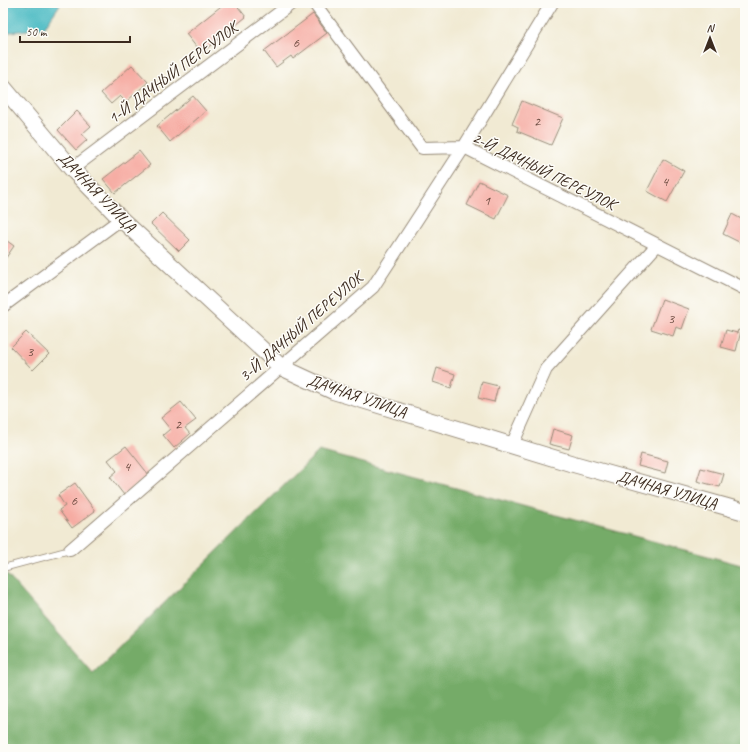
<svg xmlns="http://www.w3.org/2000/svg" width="748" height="752" font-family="Caveat,sans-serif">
<rect width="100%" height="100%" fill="#fdfcf7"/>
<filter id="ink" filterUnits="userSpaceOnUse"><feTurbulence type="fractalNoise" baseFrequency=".025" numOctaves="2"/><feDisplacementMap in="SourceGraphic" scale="8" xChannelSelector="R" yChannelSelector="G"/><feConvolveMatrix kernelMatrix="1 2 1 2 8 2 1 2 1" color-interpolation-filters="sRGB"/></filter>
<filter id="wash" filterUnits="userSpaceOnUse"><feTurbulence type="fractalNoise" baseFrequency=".012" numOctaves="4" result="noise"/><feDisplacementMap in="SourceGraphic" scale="16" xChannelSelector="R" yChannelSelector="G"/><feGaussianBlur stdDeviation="0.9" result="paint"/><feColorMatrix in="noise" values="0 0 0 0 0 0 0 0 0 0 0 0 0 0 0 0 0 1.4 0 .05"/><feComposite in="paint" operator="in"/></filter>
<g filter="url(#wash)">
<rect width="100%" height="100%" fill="#f1ead3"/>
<path fill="#74ab68" stroke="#586a43" d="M319,451L745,566V749H3V570L93,673Z"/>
<path fill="#4dbcc4" stroke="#447371" d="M3,3H61L44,28L3,33Z"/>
<g id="blocks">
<path fill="#f6aba2" d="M225,3H235L246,17L201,53L186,34Z
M313,14L327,33L293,59L291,56L276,67L264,51Z
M132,65L148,82L126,102L120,96L111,104L101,93Z
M193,96L206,111L170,142L157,126Z
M522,101L563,118L551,145L517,131L518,127L512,124Z
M77,111L91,126L82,134L87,140L76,150L58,130Z
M139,151L150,165L115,193L103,179Z
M663,159L684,171L667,202L647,191Z
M479,181L508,195L496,219L467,205Z
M162,213L190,240L179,251L151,224Z
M732,214L745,221V235L741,243L723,234Z
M3,238L14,246L3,262Z
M662,299L689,309L682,329L676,327L673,336L651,329Z
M726,330L737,333L738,330L741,331L736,351L721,347Z
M26,332L49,354L33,370L11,347Z
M437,368L455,374L451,388L433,382Z
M482,382L498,386L494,402L478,398Z
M181,402L196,420L185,428L190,434L174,448L163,435L170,429L161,418Z
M553,429L573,435L569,449L549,444Z
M126,446L149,475L124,495L110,477L117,471L108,460Z
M641,454L668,461L665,473L638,466Z
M701,468L724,474L720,487L697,481Z
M75,483L95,511L72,528L59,510L65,506L58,495Z"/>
</g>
</g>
<g filter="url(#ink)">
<use href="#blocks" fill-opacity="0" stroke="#968a78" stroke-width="1"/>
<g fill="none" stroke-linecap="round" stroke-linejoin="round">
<g stroke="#968a78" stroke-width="8">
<path id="service" d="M3,568L70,550"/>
</g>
<g stroke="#968a78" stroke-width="14">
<path id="minor" d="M314,3L422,148L464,147L745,289
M72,169L292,3
M3,306L121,219
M512,445L546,369L657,245
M70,550L373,287L464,147L552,3"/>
</g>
<g stroke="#968a78" stroke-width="18">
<path id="tertiary" d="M3,87L72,169L121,219L281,367L333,391L570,463L745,512"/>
</g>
<use href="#service" stroke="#fff" stroke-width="6"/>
<use href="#minor" stroke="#fff" stroke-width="12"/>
<use href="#tertiary" stroke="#fff" stroke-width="16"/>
</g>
</g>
<g text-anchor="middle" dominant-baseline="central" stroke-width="3" stroke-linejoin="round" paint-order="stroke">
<g font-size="14" fill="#6a4a3f">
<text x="296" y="42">6</text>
<text x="537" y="121">2</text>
<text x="665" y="181">4</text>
<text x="487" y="200">1</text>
<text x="671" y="318">3</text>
<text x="30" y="351">3</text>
<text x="178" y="424">2</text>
<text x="127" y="466">4</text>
<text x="74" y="500">6</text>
</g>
<g font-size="16" fill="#3b2a1e" stroke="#fdfcf7">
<text transform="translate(173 73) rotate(-37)">1-Й ДАЧНЫЙ ПЕРЕУЛОК</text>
<text transform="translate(544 171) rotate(26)">2-Й ДАЧНЫЙ ПЕРЕУЛОК</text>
<text transform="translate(97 192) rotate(46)">ДАЧНАЯ УЛИЦА</text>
<text transform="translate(301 327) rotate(-41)">3-Й ДАЧНЫЙ ПЕРЕУЛОК</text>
<text transform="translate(357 396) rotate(19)">ДАЧНАЯ УЛИЦА</text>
<text transform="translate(667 490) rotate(16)">ДАЧНАЯ УЛИЦА</text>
</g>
</g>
<rect width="748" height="752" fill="none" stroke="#fdfcf7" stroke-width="16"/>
<g transform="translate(710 38)" stroke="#fdfcf7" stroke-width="3" paint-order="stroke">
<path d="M0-3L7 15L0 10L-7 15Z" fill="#3b2a1e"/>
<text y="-6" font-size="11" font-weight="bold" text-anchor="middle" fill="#3b2a1e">N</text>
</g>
<path d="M20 36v6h110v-6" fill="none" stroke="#3b2a1e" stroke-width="2"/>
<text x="26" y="36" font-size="12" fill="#3b2a1e" stroke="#fdfcf7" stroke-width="3" paint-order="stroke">50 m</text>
</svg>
